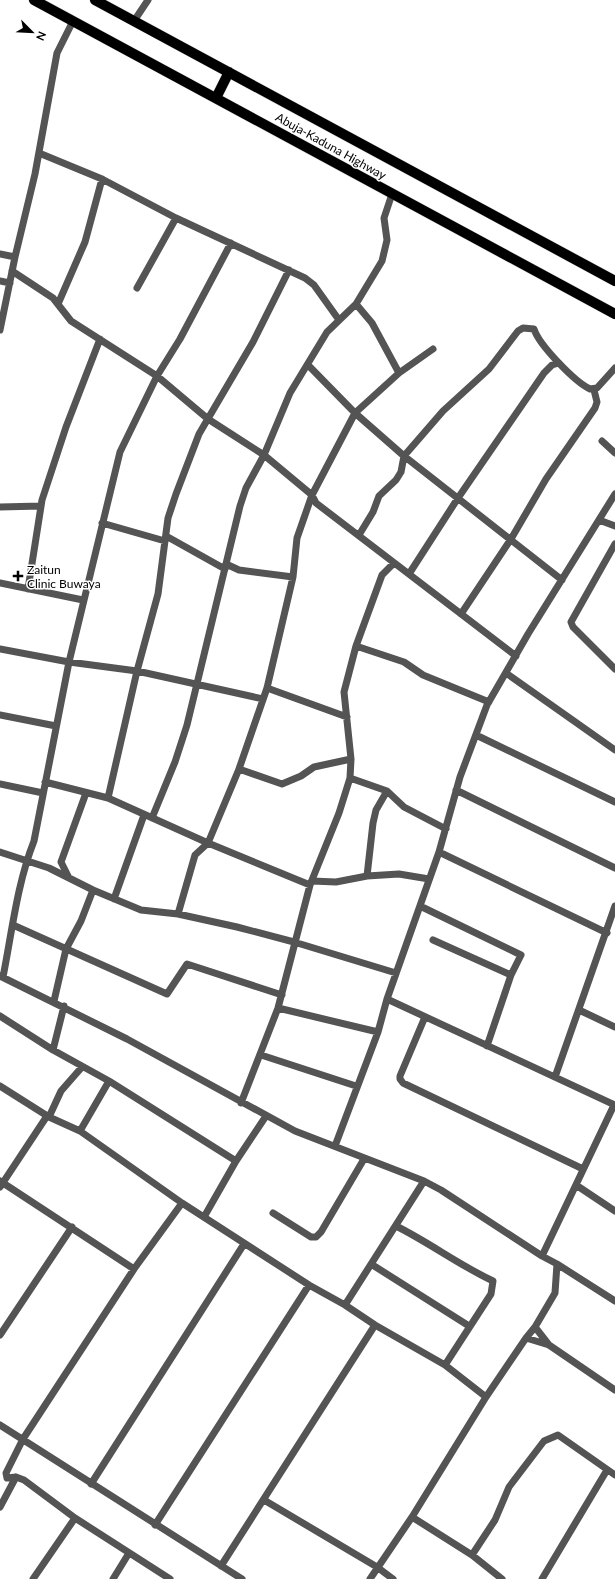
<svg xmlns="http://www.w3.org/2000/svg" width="615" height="1579" font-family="Lato,sans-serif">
<rect width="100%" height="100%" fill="#fff"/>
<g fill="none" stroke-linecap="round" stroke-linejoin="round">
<g stroke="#dbdbdb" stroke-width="11">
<path id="highway" d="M34,0L615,314
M95,0L615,281
M216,98L229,72"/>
</g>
<path stroke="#545454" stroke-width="7" d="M134,21L148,0
M39,153L102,179L176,218L305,278L314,285L339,320
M0,254L15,257
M12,271L53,298L71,321L157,376L208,419L264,455L312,495L316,503L516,656
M0,281L10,283
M137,288L176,218
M58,304L85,242L102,179
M356,304L372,323L399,373
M0,330L15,257L35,174L57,53L73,21
M308,365L355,413L404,456L562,580
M602,441L615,453
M615,494L528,634L487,705L460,777L439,852L387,999L615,1105
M0,507L41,506
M599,520L615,526
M102,523L165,541
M359,535L373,512L379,496L396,480L401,472L404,456L443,411L489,369L518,331L523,328L534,329C539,345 575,382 590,389L597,388L615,368
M166,536L225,569
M615,544L571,622L573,627L615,669
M226,564L239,570L293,577
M409,574L458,498L544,373L552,365L559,363
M0,583L83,600
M28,589L42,500L66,427L100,339
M461,614L511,539L546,479L595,408L597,402L594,390
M356,646L404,662L423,675L489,702
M0,649L69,662L137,671L263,699
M506,673L615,750
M267,688L347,717
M0,715L56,726
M476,735L615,802
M239,769L282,784L301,776L314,767L351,759
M350,778L387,791L404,807L446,829
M45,782L108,798L208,843L310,885
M0,784L43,793
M456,790L615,868
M108,798L137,671L158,594L168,518L176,494L199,434L253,342L289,270
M152,818L175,762L187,725L240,506L246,488L264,455L290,393L327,332L356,304L382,261L387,240L384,218L392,194
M0,852L49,868L93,890L141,910L178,914L237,927L294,942L396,973
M439,852L607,933
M68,876L61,862L86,793
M367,876L373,823L376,810L387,791
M312,881L336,882L367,876L399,874L429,879
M114,899L144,815
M420,906L521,955L511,975L487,1046
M178,914L195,855L208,843L239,769L267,688L293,577L297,538L312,495L355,413L399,373L433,349
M13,925L167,994L187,964L282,995
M433,940L511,975
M0,976L127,1039L295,1131L424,1181L441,1190L542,1256
M3,977C12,932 17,884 34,841L69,662L120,452L157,376L180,339L231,243
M54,1001L66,949L81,921L93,890
M278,1008L378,1032
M579,1010L615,1027
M0,1016L53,1050L109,1081L236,1161
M425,1017L400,1076V1079L403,1083L583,1169
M53,1050L64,1006
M261,1055L356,1086
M555,1077L615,906
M0,1086L49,1117L80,1131L182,1203L309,1285L345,1305L375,1325L445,1365L486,1397
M241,1103L278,1008L310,885L339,813L350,778L351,759L344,692L356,646L382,575L394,563
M49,1117L61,1091L82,1067
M80,1131L109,1081
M335,1146L378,1032L387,999
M0,1181L134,1269
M576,1185L615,1211
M0,1187L47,1116
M273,1213L311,1237H316L321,1232L364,1159
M204,1217L236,1161L266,1116
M396,1226C430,1243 459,1265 493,1281L491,1294L445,1365
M371,1264L469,1326
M557,1264L615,1301
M345,1305L424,1181
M535,1327L549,1345
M0,1335L72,1227
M526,1338L549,1345L615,1390
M0,1425L242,1579
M91,1484L244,1244
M264,1500L377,1567L393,1579
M0,1507L16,1477
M412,1517L472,1555L502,1579
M155,1525L309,1285
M472,1555L495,1520L509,1487L544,1441L558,1435L615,1475
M221,1566L375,1325
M33,1579L75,1518
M113,1579L129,1553
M170,1579L75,1518L24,1480L16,1477L7,1478L6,1473L23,1439L134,1269L182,1203
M370,1579L412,1517L486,1397L526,1338L535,1327L555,1293L557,1264L542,1256L614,1105
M542,1579L607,1470"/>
<use href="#highway" stroke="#000" stroke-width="10"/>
</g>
<path fill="#000" stroke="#fff" stroke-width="1.5" d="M16 570h4v4h4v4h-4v4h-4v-4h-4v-4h4z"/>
<g text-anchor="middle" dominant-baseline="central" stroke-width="3" stroke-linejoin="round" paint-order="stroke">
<g font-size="12" fill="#000" stroke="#fff">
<text transform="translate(331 146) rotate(29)">Abuja-Kaduna Highway</text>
</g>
<g font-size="12" fill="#000" stroke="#fff" text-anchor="start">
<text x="27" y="569">Zaitun<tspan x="27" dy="14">Clinic Buwaya</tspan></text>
</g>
</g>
<g transform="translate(32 32) rotate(114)" stroke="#ffffff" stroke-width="3" paint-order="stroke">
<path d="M0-3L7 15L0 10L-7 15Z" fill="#000000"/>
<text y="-6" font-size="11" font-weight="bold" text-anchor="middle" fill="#000000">N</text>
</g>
</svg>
